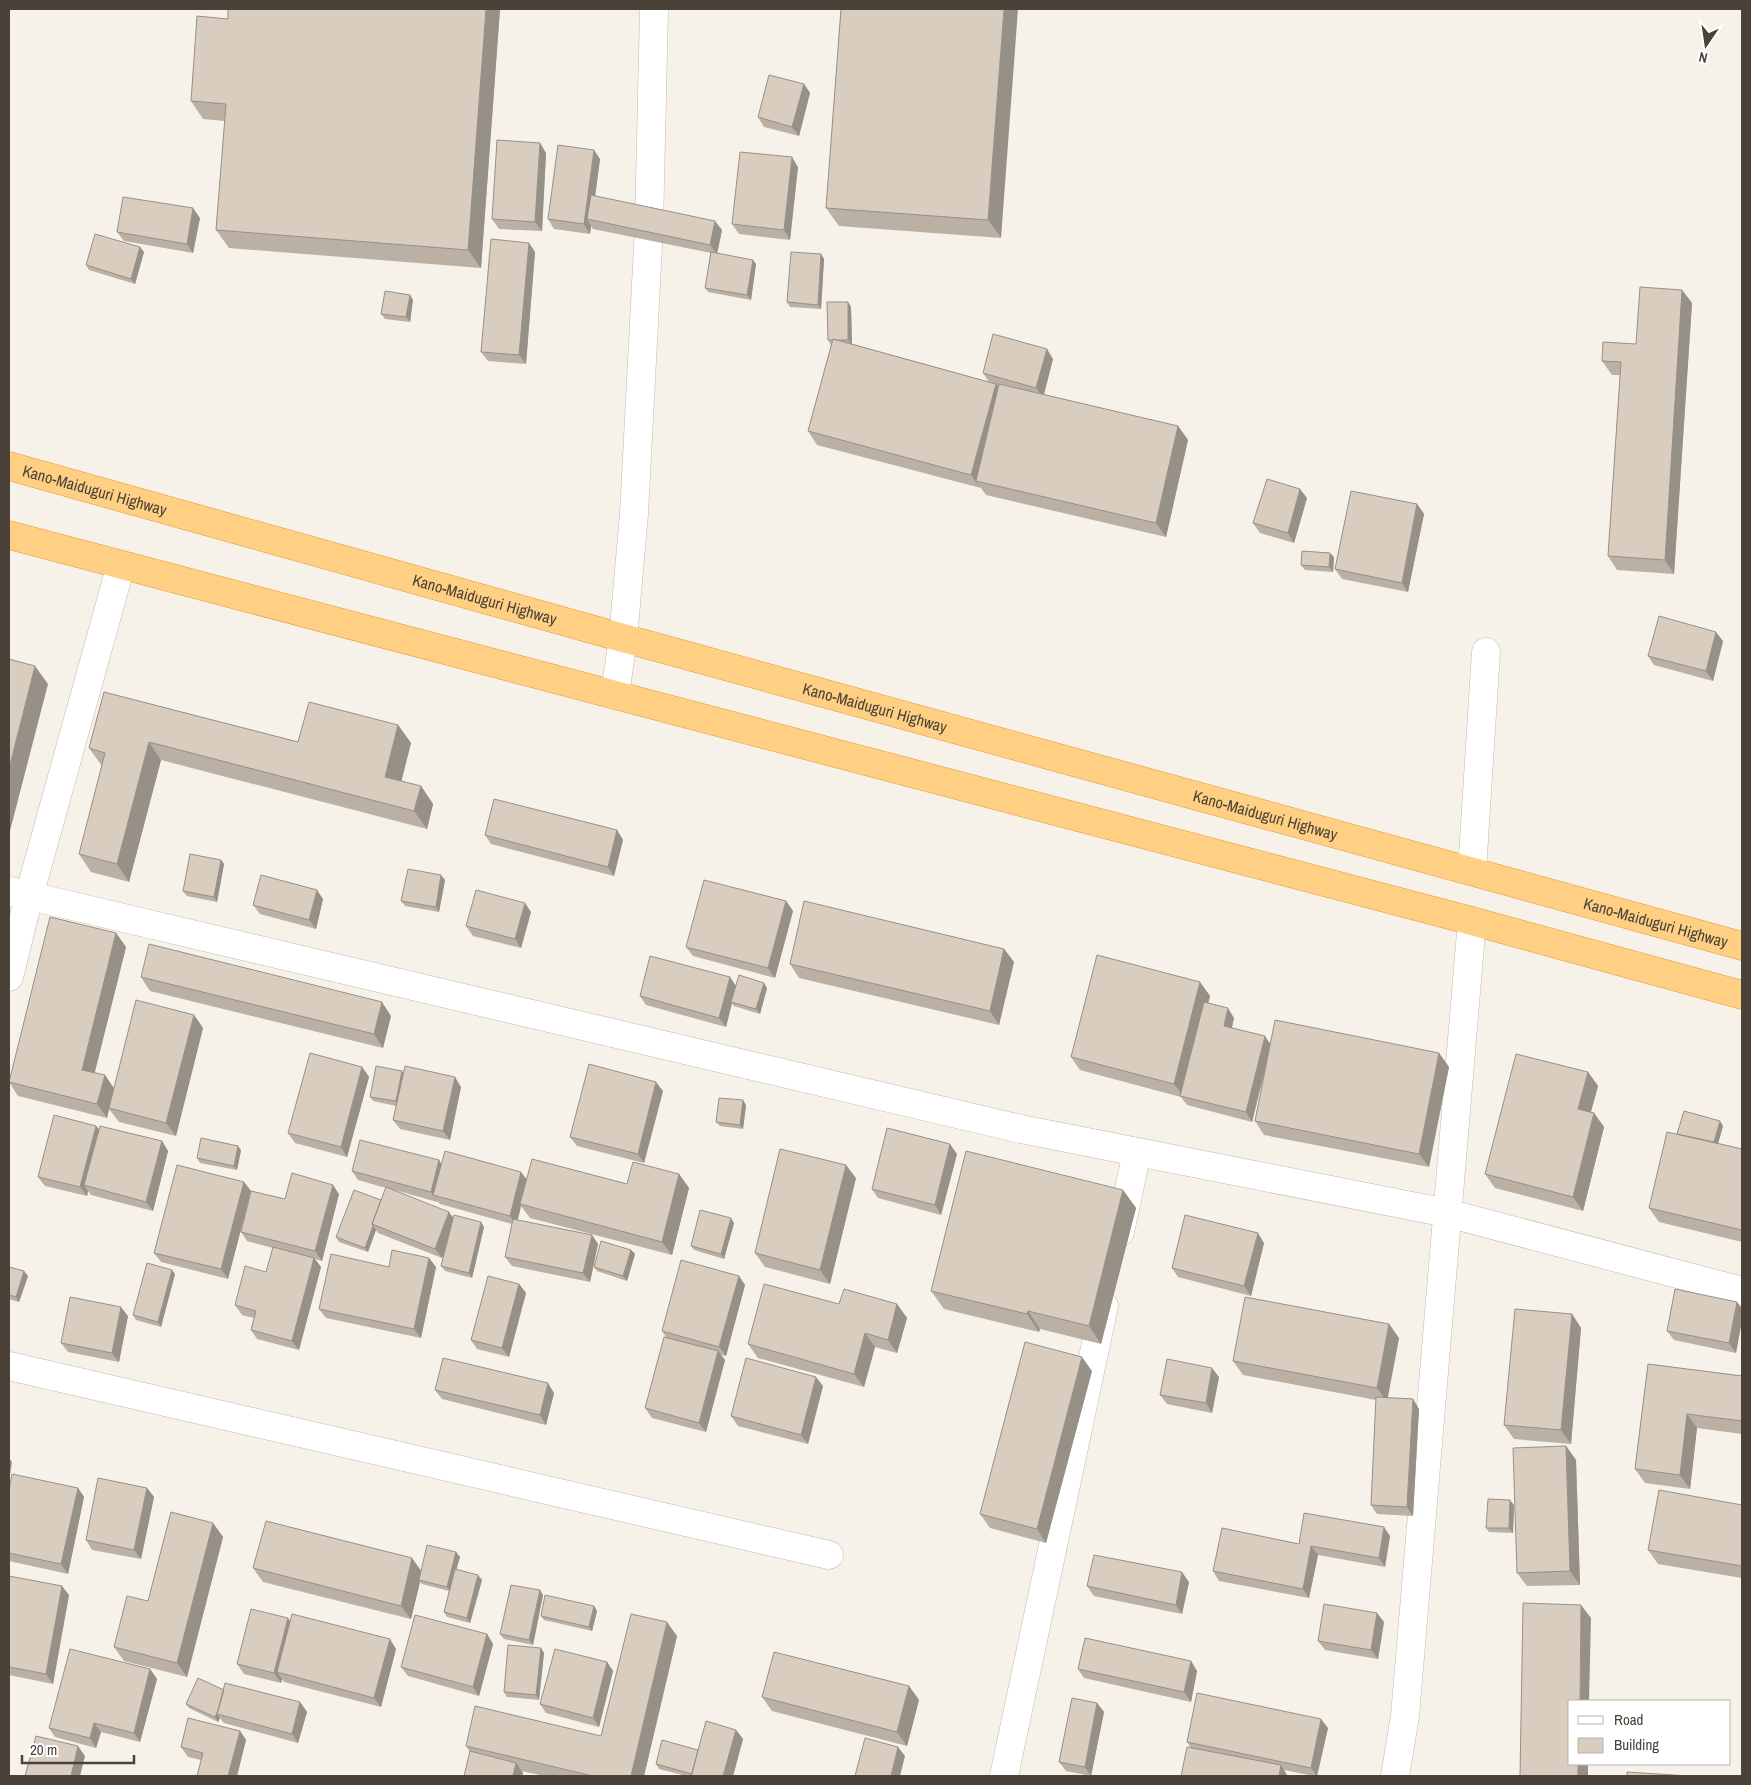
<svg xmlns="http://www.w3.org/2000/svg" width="1751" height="1785" font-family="'Archivo Narrow',sans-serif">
<rect width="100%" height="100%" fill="#f6f2ea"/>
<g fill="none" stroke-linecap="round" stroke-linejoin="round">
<g stroke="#c2b9ac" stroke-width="29">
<path id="minor" d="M615,695L623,638L634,514L649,227L654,9
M1472,871L1486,652
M9,891L1021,1129L1447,1213L1742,1291
M1120,1232L1137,1152
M9,1366L829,1555
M1004,1776L1104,1306
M1395,1776L1405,1716L1472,921"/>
</g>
<g stroke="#c2b9ac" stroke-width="29">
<path id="tertiary" d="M9,977L29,896L121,565"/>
</g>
<g stroke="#e49836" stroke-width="29">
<g id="trunk">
<path id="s1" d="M9,466L623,638L1742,946"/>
<path d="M9,535L1472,921L1742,995"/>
</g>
</g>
<use href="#minor" stroke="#fff" stroke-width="28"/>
<use href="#tertiary" stroke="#fff" stroke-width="28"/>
<use href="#trunk" stroke="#ffd083" stroke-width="28"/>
</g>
<path fill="#bab0a4" d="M228,9H500L481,268L229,248L216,230L225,121L203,119L191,101L228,19Z
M841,9L1001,238L839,226L826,208Z
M804,84L810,93L799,136L764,127L758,117Z
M540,143L546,153L542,231L499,229L492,219Z
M600,159L595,196L722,230L717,253L756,264L751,300L708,292L705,288L711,253L593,229L591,226L590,234L554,229L548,219Z
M798,167L790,240L739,234L732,224Z
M200,218L193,253L124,241L117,232Z
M529,243L535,252L526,364L488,361L481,352Z
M144,252L135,284L89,270L86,265Z
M821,254L824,259L821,309L790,307L787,302Z
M1682,290L1692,303L1674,574L1617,570L1608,556L1620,375H1612L1602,361L1636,344Z
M410,295L413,300L410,322L385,319L381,314Z
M848,302L851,307L852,344L989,382L983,373L1053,359L1044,395L1178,426L1188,440L1166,537L986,495L981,488L817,445L808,431L831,345L828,340Z
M1307,498L1294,543L1260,533L1253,523Z
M1417,504L1424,514L1408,592L1342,579L1335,569Z
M1334,557L1333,572L1305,570L1301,565Z
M1723,641L1713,681L1654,665L1648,656Z
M104,692L298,742L398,725L411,743L401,781L421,786L433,804L427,829L161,760L129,882L91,872L79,854L102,766L89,748Z
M617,830L623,840L614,876L491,844L485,835Z
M221,860L224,864L217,902L187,896L183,891Z
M445,880L439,912L405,906L401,901Z
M323,899L316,929L260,914L253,905Z
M786,901L793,911L775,978L693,956L686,947Z
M531,912L521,948L473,936L466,926Z
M116,933L126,947L94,1073L105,1075L114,1088L194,1015L203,1028L176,1136L119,1122L109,1109L107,1118L18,1096L9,1082Z
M1004,949L1014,962L999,1025L799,978L790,964Z
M141,977L391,1016L383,1048L150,991Z
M1200,982L1210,996L1208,1003L1234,1018L1232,1028L1270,1044L1439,1053L1449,1067L1429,1167L1264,1135L1255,1121L1264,1074L1252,1122L1187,1105L1181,1097L1080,1070L1071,1057Z
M736,986L767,988L760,1014L734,1006L732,1003L726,1027L646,1005L640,996Z
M362,1067L369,1077L347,1157L295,1143L288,1133Z
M402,1071L403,1073L461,1087L450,1140L400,1129L393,1120L396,1106L373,1101L370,1097Z
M1588,1072L1598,1086L1591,1112L1594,1113L1604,1127L1583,1211L1495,1188L1485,1174Z
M663,1091L644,1163L577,1146L570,1137Z
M746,1105L743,1129L720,1126L716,1122Z
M96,1126L99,1129L162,1141L168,1151L153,1211L91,1195L88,1191L87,1196L45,1186L38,1177Z
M1723,1126L1718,1143L1742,1149V1148V1242L1659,1222L1649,1208L1677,1134Z
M241,1150L237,1170L200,1163L197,1158Z
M957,1154L941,1215L878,1198L872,1189Z
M439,1160L441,1165L527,1180L627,1184L679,1174L689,1188L672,1255L530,1218L521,1206L518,1220L592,1235L598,1244L590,1282L512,1266L505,1257L512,1224L440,1204L437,1201V1202L391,1189L453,1217L484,1227L472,1278L445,1271L441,1266L446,1248L442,1258L378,1233L376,1230L368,1252L339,1242L336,1237L381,1200L386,1188L358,1180L352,1171Z
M856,1178L830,1284L765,1267L755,1253Z
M244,1182L251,1191L228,1279L161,1262L154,1253Z
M1123,1190L1136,1208L1101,1344L1040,1329L1039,1332L944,1309L931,1291Z
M339,1194L322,1261L315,1259L321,1267L299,1350L257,1339L251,1330L254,1318L242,1315L235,1305L266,1272L273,1248L247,1241L241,1232L285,1199Z
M734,1223L724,1259L694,1250L691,1246Z
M1264,1243L1251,1296L1178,1277L1172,1268Z
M631,1250L635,1254L627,1281L597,1271L594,1267Z
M9,1267L24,1271L28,1276L19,1302L9,1299Z
M389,1267H436L421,1338L326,1318L319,1309Z
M175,1274L161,1327L136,1320L133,1315Z
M739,1276L745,1285L726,1356L721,1355L725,1360L706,1432L652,1418L645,1408L666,1337L662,1331Z
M519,1284L526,1293L509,1357L477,1349L471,1340Z
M1737,1302L1742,1309V1320L1736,1353L1674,1340L1667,1331Z
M839,1304H897L907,1318L897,1353L875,1347L864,1387L758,1358L748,1344Z
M1572,1314L1581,1328L1571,1444L1514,1439L1504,1425Z
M128,1316L119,1362L68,1352L61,1343Z
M1389,1324L1399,1338L1387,1398L1413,1399L1419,1409L1413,1516L1377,1514L1371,1505L1376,1400L1243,1375L1233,1361Z
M1648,1364L1742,1376V1434L1697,1428L1690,1489L1645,1483L1635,1469Z
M1092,1371L1046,1543L990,1528L980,1514Z
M1219,1377L1212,1413L1167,1404L1160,1395Z
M823,1386L808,1444L738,1426L731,1416Z
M435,1390L554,1393L546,1425L442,1399Z
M1566,1446L1576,1460L1580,1585L1527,1586L1517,1573Z
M78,1488L84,1497L68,1574L9,1561V1490Z
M147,1488L154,1497L141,1559L92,1550L86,1540Z
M1514,1505L1513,1533L1489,1532L1486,1528Z
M1742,1505V1578L1658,1564L1648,1550Z
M213,1523L223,1537L187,1677L124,1661L114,1647L148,1601Z
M1390,1536L1385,1567L1318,1555L1309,1598L1219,1581L1213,1571L1299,1544Z
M456,1552L460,1557L456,1569L482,1580L470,1623L447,1617L444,1612L449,1591L422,1584L420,1582L411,1619L263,1582L253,1568L421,1570Z
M9,1576L69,1595L53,1684L9,1675Z
M1189,1582L1182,1614L1094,1596L1087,1586Z
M540,1590L543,1595L533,1645L504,1639L500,1634Z
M594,1606L597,1611L592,1631L544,1620L541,1616Z
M290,1622L396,1649L381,1707L284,1682L282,1679L281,1683L244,1674L237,1664Z
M1384,1622L1378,1659L1325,1650L1318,1641Z
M487,1634L493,1644L479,1696L408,1676L401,1667Z
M677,1636L644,1776H545L521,1771L523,1773L522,1776H464L470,1752L466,1746L601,1736Z
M541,1648L544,1653L539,1700L507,1697L504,1692Z
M1191,1661L1197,1671L1191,1702L1084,1678L1078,1669Z
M607,1662L613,1671L599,1727L546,1713L540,1704Z
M150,1669L157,1679L140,1742L101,1732L96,1748L55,1737L49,1728Z
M909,1686L919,1700L907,1746L772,1711L762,1697Z
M224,1690L300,1702L307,1712L298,1743L224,1723L220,1718L218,1722L189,1708L186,1704Z
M1097,1703L1104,1712L1091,1776L1066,1771L1059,1762Z
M1328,1728L1317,1776H1314L1284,1770L1287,1775L1191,1748L1187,1742Z
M736,1730L743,1739L733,1776H687L659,1769L656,1764L698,1750Z
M240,1731L246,1740L237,1776H197L201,1760L188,1757L181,1747Z"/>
<path fill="#979086" d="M486,9H500L481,268L468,250Z
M1004,9H1018L1001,238L988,220Z
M804,84L810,93L799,136L792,127Z
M540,143L546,153L542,231L535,222Z
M594,150L600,159L592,220L587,219L591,226L590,234L584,224Z
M792,157L798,167L790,240L784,230Z
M193,208L200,218L193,253L187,244Z
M715,221L722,230L717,254L710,245Z
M529,243L535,252L526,364L519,355Z
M140,247L144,252L135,284L131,279Z
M821,254L824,259L821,309L818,305Z
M753,260L756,264L751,300L747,295Z
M1682,290L1692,303L1674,574L1665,560Z
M410,295L413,300L410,322L406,317Z
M848,302L851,307L852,345L848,340Z
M1047,349L1053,359L1043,397L1036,388Z
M996,384L1006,397L976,481L981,489L971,475Z
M1178,426L1188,440L1166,537L1156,523Z
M1300,489L1307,498L1294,543L1288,533Z
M1417,504L1424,514L1408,592L1402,583Z
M1330,553L1334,557L1333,572L1329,567Z
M1716,632L1723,641L1713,681L1706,671Z
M35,666L48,684L10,831L9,829V769Z
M398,725L411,743L398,795L385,777Z
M149,742L161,760L129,882L117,864Z
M421,786L433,804L427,829L414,811Z
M617,830L623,840L614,876L608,867Z
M221,860L224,864L217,902L214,897Z
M441,875L445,880L439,912L436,907Z
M317,890L323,899L316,929L309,920Z
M786,901L793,911L775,978L768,968Z
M525,903L531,912L521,948L515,939Z
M116,933L126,947L92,1084L82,1070Z
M1004,949L1014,962L999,1025L990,1011Z
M730,977L736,986L731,1002L732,1003L726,1027L719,1018Z
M1200,982L1210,996L1184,1097L1174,1084Z
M764,983L767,988L760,1014L756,1009Z
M382,1002L391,1016L383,1048L374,1034Z
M1228,1008L1234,1018L1230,1035L1224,1026Z
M194,1015L203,1028L176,1136L166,1123Z
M1265,1036L1271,1045L1252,1122L1246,1112Z
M1439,1053L1449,1067L1429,1167L1419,1154Z
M362,1067L369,1077L347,1157L341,1147Z
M402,1071L405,1076L399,1106L396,1101Z
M1588,1072L1598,1086L1588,1122L1578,1109Z
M105,1075L114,1089L107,1118L97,1104Z
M455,1077L461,1087L450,1140L443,1131Z
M656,1082L663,1091L644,1163L638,1154Z
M743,1100L746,1105L743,1129L740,1125Z
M1594,1113L1604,1127L1583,1211L1573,1197Z
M1720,1121L1723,1126L1716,1151L1713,1146Z
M96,1126L103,1135L84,1185L88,1191L87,1196L80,1187Z
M162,1141L168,1151L153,1211L146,1202Z
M950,1144L957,1154L941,1215L935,1205Z
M238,1146L241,1150L237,1170L234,1166Z
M439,1160L445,1170L433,1195L437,1202L431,1192Z
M846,1165L856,1178L830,1284L820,1270Z
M521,1172L528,1181L520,1204L521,1206L516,1225L510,1216Z
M679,1174L689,1188L672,1255L662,1242Z
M244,1182L251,1191L228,1279L221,1269Z
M333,1185L339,1194L322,1261L315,1251Z
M1123,1190L1136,1208L1101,1344L1089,1326Z
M449,1212L456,1222L442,1258L435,1249Z
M731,1218L734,1223L724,1259L721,1254Z
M481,1222L484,1227L472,1278L469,1273Z
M373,1226L376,1230L368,1252L365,1248Z
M1258,1233L1264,1243L1251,1296L1244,1286Z
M592,1235L598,1244L590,1282L583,1273Z
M631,1250L635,1254L627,1281L623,1276Z
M314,1258L321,1267L299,1350L292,1341Z
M429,1258L436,1267L421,1338L414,1329Z
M172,1270L175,1274L161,1327L158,1322Z
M24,1271L28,1276L19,1302L16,1297Z
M739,1276L745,1285L726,1356L719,1347Z
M519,1284L526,1293L509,1357L502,1348Z
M1737,1302L1742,1309V1320L1736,1353L1729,1343Z
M897,1304L907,1318L897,1353L888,1340Z
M121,1307L128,1316L119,1362L112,1353Z
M1028,1311L1040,1329L1039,1332L1027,1314Z
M1572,1314L1581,1328L1571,1444L1561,1430Z
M1389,1324L1399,1338L1387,1402L1377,1388Z
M865,1333L875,1347L864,1387L854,1374Z
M718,1351L725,1360L706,1432L699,1423Z
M1082,1357L1092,1371L1046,1543L1037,1529Z
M1212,1368L1219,1377L1212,1413L1206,1403Z
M816,1377L823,1386L808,1444L801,1435Z
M548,1383L554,1393L546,1425L540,1415Z
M1413,1399L1419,1409L1413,1516L1407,1507Z
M1687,1414L1697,1428L1690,1489L1680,1475Z
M1566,1446L1576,1460L1580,1585L1570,1571Z
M9,1458L12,1462L9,1481Z
M78,1488L84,1497L68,1574L61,1564Z
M147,1488L154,1497L141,1559L134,1550Z
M1510,1500L1514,1505L1513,1533L1509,1528Z
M213,1523L223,1537L187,1677L177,1663Z
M1384,1527L1390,1536L1385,1567L1379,1558Z
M1311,1546L1318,1555L1309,1598L1303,1589Z
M456,1552L460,1557L450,1592L447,1587Z
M412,1558L422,1572L419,1580L420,1582L411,1619L401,1606Z
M1182,1572L1189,1582L1182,1614L1176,1605Z
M478,1575L482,1580L470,1623L467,1618Z
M62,1586L69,1595L53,1684L46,1674Z
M540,1590L543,1595L533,1645L529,1640Z
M1581,1605L1591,1618L1589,1701H1580Z
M594,1606L597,1611L592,1631L589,1627Z
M1377,1613L1384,1622L1378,1659L1371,1650Z
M288,1618L294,1627L277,1672L282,1679L281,1683L274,1673Z
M667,1622L677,1636L644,1776H631Z
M487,1634L493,1644L479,1696L473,1687Z
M390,1639L396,1649L381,1707L374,1698Z
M541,1648L544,1653L539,1700L536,1695Z
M1191,1661L1197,1671L1191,1702L1184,1692Z
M607,1662L613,1671L599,1727L593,1718Z
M150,1669L157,1679L140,1742L134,1733Z
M909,1686L919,1700L907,1746L897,1732Z
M227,1691L217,1714L220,1718L218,1722L215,1717Z
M300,1702L307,1712L298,1743L292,1734Z
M1097,1703L1104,1712L1091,1776L1085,1767Z
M1321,1719L1328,1728L1317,1776L1311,1768Z
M94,1723L101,1732L96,1748L90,1738Z
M736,1730L743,1739L733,1776H723Z
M240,1731L246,1740L237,1776H228Z
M78,1746L85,1756L80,1776H71Z
M898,1747L905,1756L900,1776H891Z
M516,1763L523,1773L522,1776H513Z
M1578,1764H1588V1776H1578Z
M1281,1765L1287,1775V1776H1279Z"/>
<path fill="#d8cdbf" stroke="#979086" d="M228,9H486L468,250L216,230L226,104L191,101L197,16L228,19Z
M841,9H1004L988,220L826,208Z
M769,75L804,84L792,127L758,117Z
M497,140L540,143L535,222L492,219Z
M558,145L594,150L584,224L548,219Z
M740,152L792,157L784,230L732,224Z
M591,195L715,221L710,245L587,219Z
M123,197L193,208L187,244L117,232Z
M95,234L140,247L131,279L86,265Z
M491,239L529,243L519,355L481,352Z
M711,252L753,260L747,295L705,288Z
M791,252L821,254L818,305L787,302Z
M1640,287L1682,290L1665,560L1608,556L1621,362L1602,361L1603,342L1636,344Z
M385,291L410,295L406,317L381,314Z
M827,302H848V340H837L833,339L832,340H828Z
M993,334L1047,349L1036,388L983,373Z
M833,339L996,384L971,475L808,431Z
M999,384L1178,426L1156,523L976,481Z
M1267,479L1300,489L1288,533L1253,523Z
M1351,491L1417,504L1402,583L1335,569Z
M1302,551L1330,553L1329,567L1301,565Z
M1659,616L1716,632L1706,671L1648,656Z
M9,659L35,666L9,769Z
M104,692L298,742L309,702L398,725L385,777L421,786L414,811L149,742L117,864L79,854L105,753L89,748Z
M494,799L617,830L608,867L485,835Z
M190,854L221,860L214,897L183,891Z
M408,869L441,875L436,907L401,901Z
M261,875L317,890L309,920L253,905Z
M704,880L786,901L768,968L686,947Z
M476,890L525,903L515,939L466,926Z
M804,901L1004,949L990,1011L790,964Z
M50,917L116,933L82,1070L105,1075L97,1104L9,1082Z
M149,944L382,1002L374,1034L141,977Z
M1097,955L1200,982L1174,1084L1071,1057Z
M650,956L730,977L719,1018L640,996Z
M739,975L764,983L756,1009L731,1002Z
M136,1000L194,1015L166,1123L109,1108Z
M1204,1002L1228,1008L1224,1026L1265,1036L1246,1112L1180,1096Z
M1275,1020L1439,1053L1419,1154L1255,1121Z
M310,1053L362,1067L341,1147L288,1133Z
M1516,1054L1588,1072L1578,1109L1594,1113L1573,1197L1485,1174Z
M589,1064L656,1082L638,1154L570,1137Z
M376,1066L402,1071L396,1101L370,1097Z
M405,1066L455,1077L443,1131L393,1120Z
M719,1098L743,1100L740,1125L716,1122Z
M1684,1111L1720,1121L1714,1142L1677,1134Z
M54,1115L96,1126L80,1187L38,1177Z
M100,1126L162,1141L146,1202L84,1185Z
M887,1128L950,1144L935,1205L872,1189Z
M1667,1132L1742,1149V1148V1230L1649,1208Z
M201,1138L238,1146L234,1166L197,1158Z
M360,1140L439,1160L431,1192L352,1171Z
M780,1149L846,1165L820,1270L755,1253Z
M445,1151L521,1172L510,1216L433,1195Z
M966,1151L1123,1190L1089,1326L1028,1311L1027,1314L931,1291Z
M532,1159L627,1184L633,1162L679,1174L662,1242L520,1204Z
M177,1165L244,1182L221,1269L154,1253Z
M292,1173L333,1185L315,1251L241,1232L251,1191L285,1199Z
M386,1187L449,1212L435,1249L372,1224Z
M354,1190L381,1200L372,1224L373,1226L365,1248L336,1237Z
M700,1210L731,1218L721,1254L691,1246Z
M454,1215L481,1222L469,1273L441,1266Z
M1185,1215L1258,1233L1244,1286L1172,1268Z
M513,1219L592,1235L583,1273L505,1257Z
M601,1241L631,1250L623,1276L594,1267Z
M273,1247L314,1258L292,1341L251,1330L256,1311L235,1305L245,1266L266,1272Z
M392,1250L429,1258L414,1329L319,1309L331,1254L389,1267Z
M681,1260L739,1276L719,1347L662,1331Z
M147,1263L172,1270L158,1322L133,1315Z
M9,1267L24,1271L16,1297L9,1295Z
M488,1276L519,1284L502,1348L471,1340Z
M764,1284L839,1304L844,1289L897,1304L888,1340L865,1333L854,1374L748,1344Z
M1675,1289L1737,1302L1729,1343L1667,1331Z
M70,1297L121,1307L112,1353L61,1343Z
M1245,1297L1389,1324L1377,1388L1233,1361Z
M1515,1309L1572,1314L1561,1430L1504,1425Z
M664,1337L718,1351L699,1423L645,1408Z
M1025,1342L1082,1357L1037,1529L980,1514Z
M443,1358L548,1383L540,1415L435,1390Z
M746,1358L816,1377L801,1435L731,1416Z
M1167,1359L1212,1368L1206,1403L1160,1395Z
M1648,1364L1742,1376V1421L1687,1414L1680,1475L1635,1469Z
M1376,1397L1413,1399L1407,1507L1371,1505Z
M1566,1446L1570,1571L1517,1573L1513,1448Z
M12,1474L78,1488L61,1564L9,1553V1490Z
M98,1478L147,1488L134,1550L86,1540Z
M1659,1490L1742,1505V1566L1648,1550Z
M1488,1499L1510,1500L1509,1528H1486Z
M171,1512L213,1523L177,1663L114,1647L127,1596L148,1601Z
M1304,1513L1384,1527L1379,1558L1311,1546L1303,1589L1213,1571L1222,1528L1299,1544Z
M266,1521L412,1558L401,1606L253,1568Z
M427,1545L456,1552L447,1587L419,1580Z
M1094,1555L1182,1572L1176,1605L1087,1586Z
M455,1569L478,1575L467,1618L444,1612Z
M9,1576L62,1586L46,1674L9,1667Z
M511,1585L540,1590L529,1640L500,1634Z
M545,1595L594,1606L589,1627L541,1616Z
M1523,1603L1581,1605L1580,1701H1570V1764H1578V1776H1520Z
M1324,1604L1377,1613L1371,1650L1318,1641Z
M251,1609L288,1618L274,1673L237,1664Z
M292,1614L390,1639L374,1698L277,1672Z
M631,1614L667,1622L631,1776H593L466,1746L475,1706L601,1736Z
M415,1615L487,1634L473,1687L401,1667Z
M1085,1638L1191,1661L1184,1692L1078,1669Z
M508,1645L541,1648L536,1695L504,1692Z
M70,1649L150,1669L134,1733L94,1723L90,1738L49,1728Z
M555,1649L607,1662L593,1718L540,1704Z
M774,1652L909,1686L897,1732L762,1697Z
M198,1678L224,1690L218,1711L215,1717L186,1704Z
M225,1683L300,1702L292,1734L217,1714Z
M1197,1693L1321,1719L1311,1768L1187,1742Z
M1072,1698L1097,1703L1085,1767L1059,1762Z
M188,1718L240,1731L228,1776H197L203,1753L181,1747Z
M706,1721L736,1730L723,1776H691Z
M36,1736L78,1746L71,1776H25Z
M865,1738L898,1747L891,1776H855Z
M662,1740L698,1750L692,1774L656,1764Z
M1187,1747L1281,1765L1279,1776H1181Z
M470,1751L516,1763L513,1776H464Z
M1627,1772L1689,1776H1627Z"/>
<g text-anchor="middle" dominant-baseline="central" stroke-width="4" stroke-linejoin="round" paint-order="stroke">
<g font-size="16" fill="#4a4238" stroke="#fff">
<text stroke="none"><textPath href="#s1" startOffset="89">Kano-Maiduguri Highway</textPath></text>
<text stroke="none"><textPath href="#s1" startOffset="494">Kano-Maiduguri Highway</textPath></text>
<text stroke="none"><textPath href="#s1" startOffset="899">Kano-Maiduguri Highway</textPath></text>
<text stroke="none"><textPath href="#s1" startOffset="1304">Kano-Maiduguri Highway</textPath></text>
<text stroke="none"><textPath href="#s1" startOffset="1709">Kano-Maiduguri Highway</textPath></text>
</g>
</g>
<rect width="1751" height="1785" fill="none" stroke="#4a4238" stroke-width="20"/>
<rect x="1568" y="1700" width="162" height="65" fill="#ffffff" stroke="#b7b3af"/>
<rect x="1578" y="1716" width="25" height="8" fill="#ffffff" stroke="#b7b3af"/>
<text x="1614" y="1725" font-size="15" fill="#4a4238">Road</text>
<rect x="1578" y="1738" width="25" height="15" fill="#d8cdbf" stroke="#b7b3af"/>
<text x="1614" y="1750" font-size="15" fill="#4a4238">Building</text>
<g transform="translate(1706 45) rotate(193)" stroke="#ffffff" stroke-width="4" paint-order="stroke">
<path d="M0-4L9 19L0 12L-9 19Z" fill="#4a4238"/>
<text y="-8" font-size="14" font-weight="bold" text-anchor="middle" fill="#4a4238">N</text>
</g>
<path d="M22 1755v8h112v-8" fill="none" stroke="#4a4238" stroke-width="2.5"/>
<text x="30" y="1755" font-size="15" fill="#4a4238" stroke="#ffffff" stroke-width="4" paint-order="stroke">20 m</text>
</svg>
